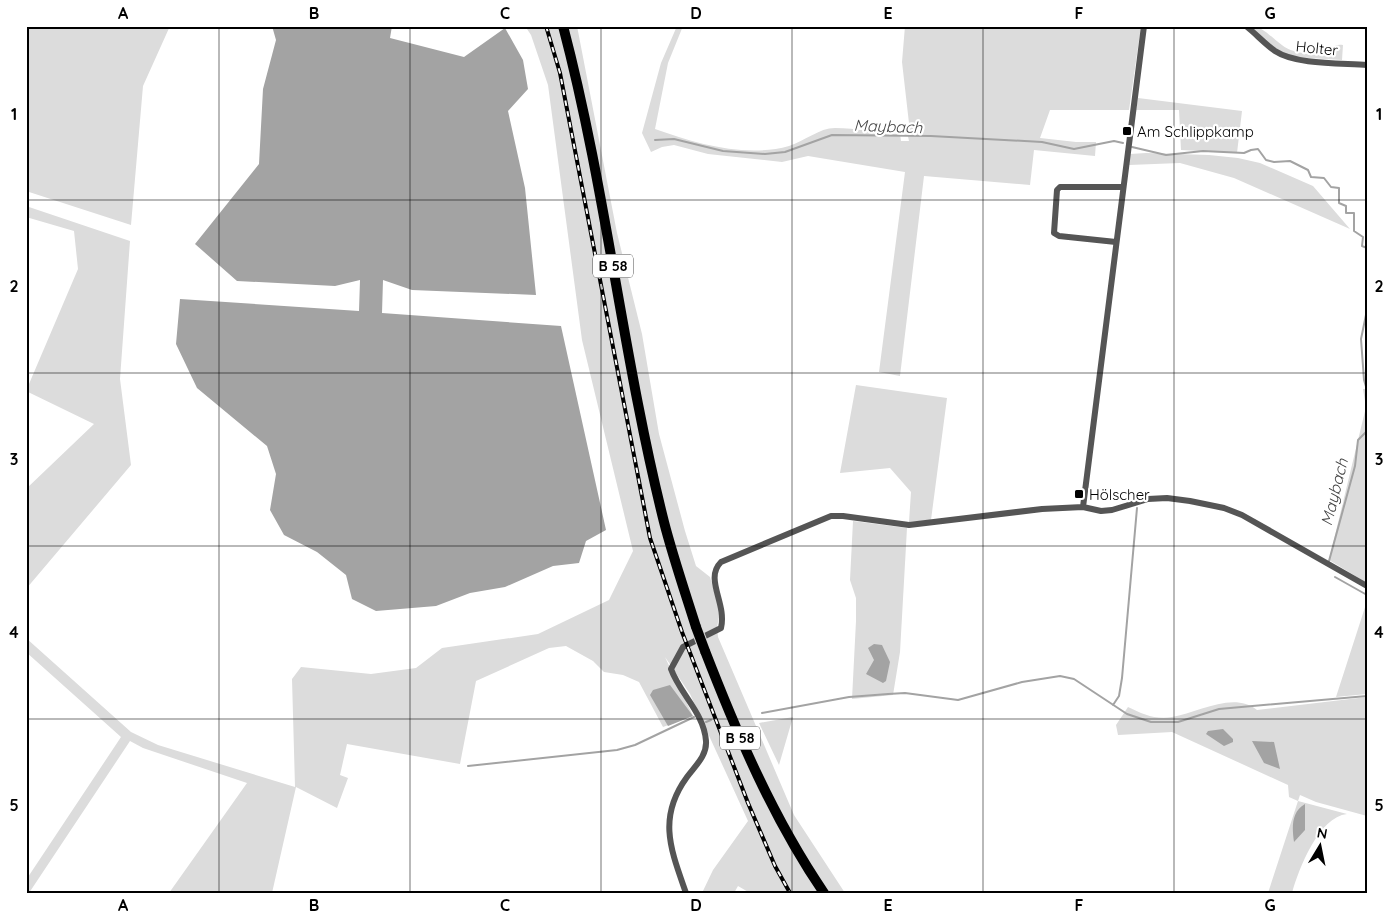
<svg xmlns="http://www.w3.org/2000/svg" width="1393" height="919" font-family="Quicksand,sans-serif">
<rect width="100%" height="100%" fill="#fff"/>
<path fill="#dcdcdc" d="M26,26H170L143,86L131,225L26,191Z
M525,26H577L617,233L642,334L659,434L685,531L696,566L710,577L720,612L717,627L718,637L794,815L845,893H750L738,886L734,893H702L713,870L748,821L690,694L665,657L693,716L663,727L639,682L623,675L604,672L593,661L566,646L549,648L476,681L460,764L347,744L340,775L348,778L337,808L296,787L272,893H169L247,783L143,748L130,741L29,893H26V880L121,737L26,652V638L131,732L158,745L295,787L292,679L301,667L371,674L416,668L442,648L538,634L609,600L633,551L582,340L548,85L531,35Z
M677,26H683L668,63L655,129C697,144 746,158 789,146C805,141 819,128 835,128C856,128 879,133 900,134L901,141H909L907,132H910L902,62L905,26H1141L1129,110H1050L1040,138L1076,142H1096L1095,156L1034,150L1030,185L924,176L900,376L879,372L905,172L808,156L782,162L708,154L674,145L662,147L651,152L642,133L661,63Z
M1250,26C1267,26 1277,47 1294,51C1301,53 1314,56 1321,54C1329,51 1334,43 1343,45L1342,60L1293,57L1278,51Z
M1138,98L1242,111L1237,153L1181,150L1179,110H1136Z
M1146,153L1209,155L1238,158L1260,163L1313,186L1350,229L1234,178L1180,163L1129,165L1130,154Z
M26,206L130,241L120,379L131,465L26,589V489L94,424L26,391L78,269L74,231L26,217Z
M856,385L947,398L931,520L909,522L911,492L890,468L840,473Z
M1363,389H1367V583L1329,560L1366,407Z
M853,521L907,528L900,652L893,695L852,699L856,621V598L850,580Z
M1367,601V694L1336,697Z
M1367,697V816L1316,802L1300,795L1298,801L1347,814C1319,817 1299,868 1292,893H1268L1298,801L1289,797L1288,785L1172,732L1118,735L1116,725L1128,707C1142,714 1156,720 1172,717C1198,713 1233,691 1257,710Z
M793,717L779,765L759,723Z"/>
<path fill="#a3a3a3" d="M272,26H392L390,38L464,57L505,28L523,60L528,89L508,111L525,188L536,295L412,290L383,280L382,313L561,326L606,530L586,541L579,563L553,566L505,587L470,593L436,606L376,611L352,599L346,575L317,552L284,535L270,510L276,474L267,446L197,388L176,344L180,299L359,311L360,280L335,286L237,281L195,244L259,164L263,89L276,40Z
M874,644L882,645L890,662L886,681L883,683L866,674L874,660L868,648Z
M670,685L693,716L668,726L650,695L653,690Z
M1223,729L1233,739V742L1224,746L1206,734L1208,731Z
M1252,741L1274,742L1280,769L1264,763Z
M1305,804V830L1294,842C1292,828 1291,812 1305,804Z"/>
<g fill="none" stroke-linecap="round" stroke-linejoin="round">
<path stroke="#a3a3a3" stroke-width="2" d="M655,140L674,139L723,151L765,154L785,152L832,135L931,136L1042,142L1074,149L1114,141L1123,143
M1132,147L1166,155L1203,151L1244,153L1251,150L1258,149L1266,160L1274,162L1290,161L1308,170L1311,177L1324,178L1331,187L1339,188V203L1346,206V213H1354V231L1363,237L1362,246L1367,248
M1367,259V267
M1367,310L1361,339L1364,380L1367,390
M1329,561L1355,466L1358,440L1367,431
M1335,577L1367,595
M1113,705L1119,696L1122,678L1137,508
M762,713L849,697L888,694L905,693L958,700L1022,682L1060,676L1074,679L1127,714L1151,722H1178L1219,709L1367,696
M706,722L711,720
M468,766L617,750L635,745L694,717"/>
<g stroke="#dbdbdb" stroke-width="12">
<path id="primary" d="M563,26C606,189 623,359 664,522C673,557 685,592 696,627
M705,651C738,736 773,818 824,893"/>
</g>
<path stroke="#555" stroke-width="6" d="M1246,26C1256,34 1265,44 1275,51C1296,65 1342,63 1367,65
M1116,242L1059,236L1054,233L1057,190L1060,187H1122
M1083,507L1144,26
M686,893C671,850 657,818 687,777C695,766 707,756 706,741C704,713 680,694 671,669L683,647L721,628C727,603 704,579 721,562L831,516H843L909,525L1042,509L1083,507L1101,511L1112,510L1148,499L1167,498L1190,501L1224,508L1242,515L1367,586"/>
<use href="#primary" stroke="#000" stroke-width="10"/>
<g stroke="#000" stroke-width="4">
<path id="rail" d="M546,26L560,73L650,538L682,632L748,803L775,866L790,893"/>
</g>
<use href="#rail" stroke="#fff" stroke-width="2" stroke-dasharray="5.5" stroke-linecap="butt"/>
<g stroke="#dbdbdb" stroke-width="12" stroke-linecap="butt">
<path id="primary-bridge" d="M696,627L705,651"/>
</g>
<use href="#primary-bridge" stroke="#000" stroke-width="10"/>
</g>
<path fill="none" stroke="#000" stroke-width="1" stroke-opacity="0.55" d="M219,26V893M410,26V893M601,26V893M792,26V893M983,26V893M1174,26V893M26,200H1367M26,373H1367M26,546H1367M26,719H1367"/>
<g fill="#000" stroke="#fff" stroke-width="2">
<rect x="1122" y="126" width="10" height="10" rx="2.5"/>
<rect x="1074" y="489" width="10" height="10" rx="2.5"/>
</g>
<g text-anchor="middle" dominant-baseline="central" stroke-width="4.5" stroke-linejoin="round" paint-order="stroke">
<g fill="#fff" stroke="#4c4c4c" stroke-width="1">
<rect x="593" y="254.5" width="40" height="23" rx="4"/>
<rect x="720" y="726.5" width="40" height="23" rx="4"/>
</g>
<g font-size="14" font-weight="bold" fill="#000">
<text x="613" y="266">B 58</text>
<text x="740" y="738">B 58</text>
</g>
<g font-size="15" fill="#000" stroke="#fff">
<text transform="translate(1317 48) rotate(6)">Holter</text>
</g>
<g font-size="15" fill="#000" stroke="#fff" text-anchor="start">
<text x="1137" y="131">Am Schlippkamp</text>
<text x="1089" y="494">Hölscher</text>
</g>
<g font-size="16" font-style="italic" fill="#444" stroke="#fff">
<text transform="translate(888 126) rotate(2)">Maybach</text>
<text transform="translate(1334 492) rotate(-76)">Maybach</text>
</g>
</g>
<rect width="1393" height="919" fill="none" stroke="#ffffff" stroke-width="55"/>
<g transform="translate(1320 846) rotate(10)" stroke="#ffffff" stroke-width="4" paint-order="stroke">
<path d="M0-4L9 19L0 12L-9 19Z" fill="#000000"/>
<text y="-8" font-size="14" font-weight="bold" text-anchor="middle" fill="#000000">N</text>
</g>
<rect x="28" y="28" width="1338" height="864" fill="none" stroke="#000" stroke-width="2"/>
<g font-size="16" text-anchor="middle" font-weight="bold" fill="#000">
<text x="123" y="19">A</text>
<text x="314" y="19">B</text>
<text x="505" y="19">C</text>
<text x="696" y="19">D</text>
<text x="888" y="19">E</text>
<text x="1079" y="19">F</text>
<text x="1270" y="19">G</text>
<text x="14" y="120">1</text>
<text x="1379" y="120">1</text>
<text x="14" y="292">2</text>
<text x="1379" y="292">2</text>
<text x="14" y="465">3</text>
<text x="1379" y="465">3</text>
<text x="14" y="638">4</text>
<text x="1379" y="638">4</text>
<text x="14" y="811">5</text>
<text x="1379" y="811">5</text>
<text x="123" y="911">A</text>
<text x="314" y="911">B</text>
<text x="505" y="911">C</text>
<text x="696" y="911">D</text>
<text x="888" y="911">E</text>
<text x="1079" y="911">F</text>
<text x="1270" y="911">G</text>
</g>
</svg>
